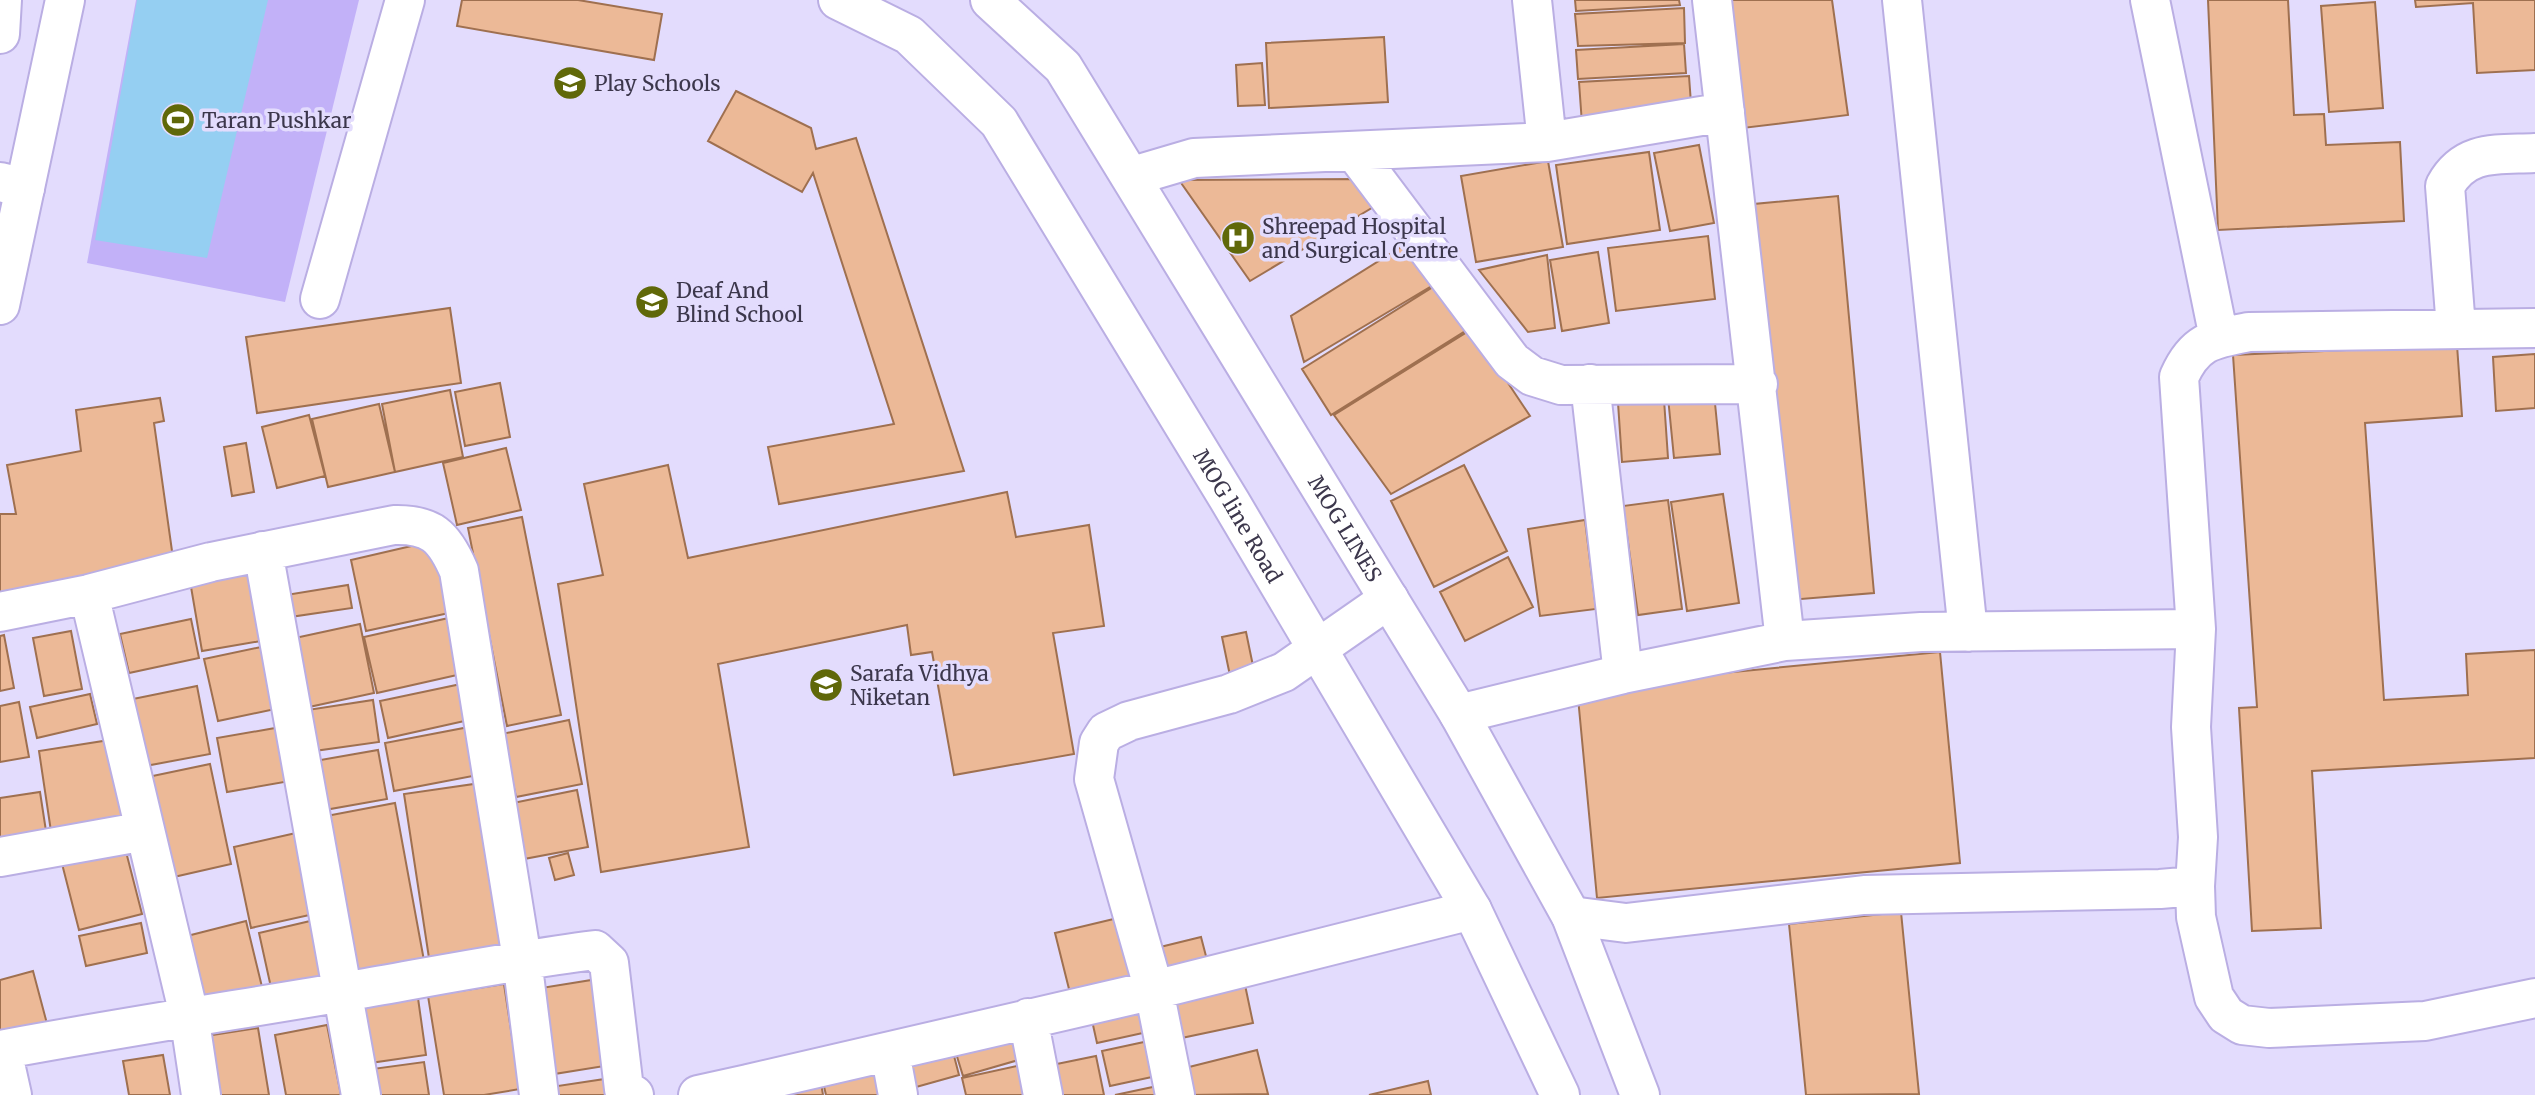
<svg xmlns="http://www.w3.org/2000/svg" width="2535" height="1095" font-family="Merriweather,serif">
<rect width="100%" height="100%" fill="#e3dcfd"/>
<path fill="#c2b1f8" d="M136,0H359L285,302L87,263Z"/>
<path fill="#95cff2" d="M137,0H268L207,258L95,240Z"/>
<path fill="#ecb997" stroke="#9f7050" stroke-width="2" d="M462,0H578L662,14L654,60L457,26Z
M1575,0H1679L1680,5L1576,11Z
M1726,0H1832L1848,115L1743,128Z
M2208,0H2288L2294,115L2324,114L2326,145L2400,142L2404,221L2218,230Z
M2415,0H2535V70L2477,73L2473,3L2416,7Z
M2375,2L2383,108L2329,112L2321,6Z
M1684,8L1685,43L1578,46L1575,14Z
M1384,37L1388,102L1269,108L1266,43Z
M1684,44L1686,73L1578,79L1576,50Z
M1262,63L1265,105L1238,106L1236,65Z
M1689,76L1692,117L1582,124L1579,82Z
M736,91L811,128L816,149L856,138L964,471L779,504L768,447L894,424L813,173L802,192L708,141Z
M1699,145L1714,223L1670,231L1654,153Z
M1649,152L1660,230L1567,244L1556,165Z
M1548,161L1563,247L1476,262L1461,176Z
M1361,179L1380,203L1250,281L1179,180Z
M1838,196L1874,593L1789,600L1754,204Z
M1708,236L1715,299L1616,311L1608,248Z
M1409,242L1435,284L1304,362L1291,316Z
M1598,252L1609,323L1562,331L1550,260Z
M1547,255L1555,328L1528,332L1479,270Z
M1441,282L1470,328L1331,415L1302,369Z
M450,308L461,383L257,413L246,337Z
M1472,329L1530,416L1391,494L1334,415Z
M2457,345L2462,416L2365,423L2384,700L2468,695L2466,654L2535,650V758L2312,771L2321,928L2252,931L2239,708L2257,707L2233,355Z
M2535,354V408L2496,411L2493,357Z
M500,383L510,437L465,446L455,392Z
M1713,383L1720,454L1674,458L1667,387Z
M1663,385L1668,458L1622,462L1617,388Z
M450,390L463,457L395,472L382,404Z
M160,398L164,421L154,423L173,558L0,595V514H16L7,465L81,451L76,410Z
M379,404L395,472L328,487L312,419Z
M309,415L325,476L277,488L262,427Z
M246,443L254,492L232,496L224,447Z
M506,448L521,510L457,525L443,463Z
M668,465L688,558L1007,492L1016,537L1089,525L1104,626L1053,633L1074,754L954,775L932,652L911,655L907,625L718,664L749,847L601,872L558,584L603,575L584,484Z
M1464,465L1507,551L1434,587L1391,501Z
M1723,494L1739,603L1687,611L1671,502Z
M1668,500L1682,609L1638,615L1623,506Z
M522,517L561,715L507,726L468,528Z
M1585,520L1596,609L1540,616L1528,529Z
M433,541L449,613L366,631L351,560Z
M1508,557L1533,607L1465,641L1440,592Z
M250,571L261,641L202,651L190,581Z
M348,585L352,608L290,617L286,595Z
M453,617L466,673L377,693L364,637Z
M191,619L199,658L129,673L120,634Z
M360,624L374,693L309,707L295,638Z
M71,631L82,689L44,696L33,638Z
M1246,632L1258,690L1234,695L1222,637Z
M4,635L14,688L0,691V636Z
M266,646L280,708L218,721L204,659Z
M1940,652L1960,863L1597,898L1577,687Z
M461,684L469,720L388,738L380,701Z
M197,686L210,754L140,767L128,700Z
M90,694L97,724L37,738L30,707Z
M373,700L379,742L307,752L301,711Z
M19,702L29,757L0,762V706Z
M569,720L582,784L516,797L502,734Z
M281,727L290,781L227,792L217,738Z
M469,727L478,775L394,791L385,743Z
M116,739L129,827L52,838L39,751Z
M378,750L387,799L319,811L309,762Z
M210,764L231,864L165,879L143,778Z
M481,783L505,947L429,958L404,794Z
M577,790L588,847L524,859L513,803Z
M40,792L48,844L0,852V798Z
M395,803L425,966L350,979L321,817Z
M296,833L314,914L251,928L234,847Z
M123,840L142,914L79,930L60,856Z
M568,853L574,875L555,880L549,858Z
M1143,912L1152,949L1201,937L1207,960L1070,993L1055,933Z
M1901,912L1919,1094L1806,1095L1789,924Z
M323,918L336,977L272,992L259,933Z
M246,921L263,991L204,1006L187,936Z
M141,923L147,953L86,966L79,936Z
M33,971L50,1035L0,1048V980Z
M604,978L617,1064L548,1075L535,989Z
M504,984L520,1089L484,1095H444L428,996Z
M1245,985L1253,1023L1172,1040L1164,1001Z
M417,991L426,1055L363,1064L354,1000Z
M1146,1003L1152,1031L1097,1043L1091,1016Z
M327,1025L341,1095H286L275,1035Z
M258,1028L269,1095H215L206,1036Z
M1014,1034L1022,1059L963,1076L955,1050Z
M1158,1039L1166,1074L1110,1086L1102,1051Z
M1257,1050L1268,1094L1187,1095L1181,1069Z
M953,1052L959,1075L909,1089L903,1065Z
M163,1055L170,1095H129L123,1061Z
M1096,1056L1104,1095H1048L1042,1067Z
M424,1062L429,1095H368L365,1070Z
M1026,1064L1033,1095H966L962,1078Z
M881,1068L888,1095H826L823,1082Z
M618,1077L621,1095H552L551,1087Z
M1428,1081L1431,1095H1369Z
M821,1083L823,1095H766Z
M1167,1084L1170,1095H1115Z"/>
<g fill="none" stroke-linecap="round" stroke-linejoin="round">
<g stroke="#baaee3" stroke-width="42">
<path id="minor" d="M1532,0L1547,142
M1712,0L1785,641
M1902,0L1968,632
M2150,0L2219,338
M1354,151L1512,361L1532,376L1561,385L1758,384
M1133,176L1194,158L1547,142L1725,112
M0,182L25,188
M320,299L405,0
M2456,328L2445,186C2465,149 2498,155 2535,153
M1590,384L1623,674
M263,551L361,1095
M89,594L189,1015L201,1095
M0,612L89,594L211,562L394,525C431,524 444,536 459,571L522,959L539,1095
M2196,629L2179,377C2195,341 2212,339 2249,332L2535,328
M1459,714L1623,674L1785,641L1921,632L2196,629L2191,727L2198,837L2195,886L2160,889L1864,895L1626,923L1571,916
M0,857L145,831
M2195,886L2196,917L2214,997L2226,1015L2242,1025L2269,1028L2425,1021L2535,998
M1028,1018L1043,1095
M0,1050C118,1028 237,1010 355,990C435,976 515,960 595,950L609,963L624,1089L634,1095
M2,1050L12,1095
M890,1052L898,1095
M698,1095L748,1084
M750,1095L748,1084L1154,990L1472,910
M1175,1095L1154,990L1094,779L1099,743L1106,732L1129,721L1229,694L1284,672L1389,599"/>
</g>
<g stroke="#baaee3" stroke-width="42">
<g id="major">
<path id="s1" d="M838,0L909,35L999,122L1231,503L1472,910L1560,1095"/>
<path id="s2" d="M990,0L1063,67L1459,714L1571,916L1640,1095"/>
<path d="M0,34L2,0"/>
<path d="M0,305L65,0"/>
</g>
</g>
<use href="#minor" stroke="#fff" stroke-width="38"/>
<use href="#major" stroke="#fff" stroke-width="38"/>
</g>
<defs>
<g id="school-disc" transform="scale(1.75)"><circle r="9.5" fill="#606809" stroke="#e3dcfd"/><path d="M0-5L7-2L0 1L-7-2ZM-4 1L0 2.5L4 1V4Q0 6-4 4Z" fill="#fff"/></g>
<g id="stadium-disc" transform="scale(1.75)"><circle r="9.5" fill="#606809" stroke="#e3dcfd"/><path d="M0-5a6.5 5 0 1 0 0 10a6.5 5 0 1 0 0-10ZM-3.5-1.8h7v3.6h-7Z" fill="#fff"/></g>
<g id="hospital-disc" transform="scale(1.75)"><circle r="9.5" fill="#606809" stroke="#e3dcfd"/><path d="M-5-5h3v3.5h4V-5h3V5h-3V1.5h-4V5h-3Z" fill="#fff"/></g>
</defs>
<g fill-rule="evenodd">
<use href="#school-disc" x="570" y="83"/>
<use href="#stadium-disc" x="178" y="120"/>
<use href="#hospital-disc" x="1238" y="238"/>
<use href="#school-disc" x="652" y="302"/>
<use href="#school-disc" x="826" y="685"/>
</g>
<g text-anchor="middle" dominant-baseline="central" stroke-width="7" stroke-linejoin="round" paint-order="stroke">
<g font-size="21" fill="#3c374c" stroke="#e3dcfd" text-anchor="start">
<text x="594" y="83">Play Schools</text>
<text x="202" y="120">Taran Pushkar</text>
<text x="1262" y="226">Shreepad Hospital<tspan x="1262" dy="24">and Surgical Centre</tspan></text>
<text x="676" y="290">Deaf And<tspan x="676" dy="24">Blind School</tspan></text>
<text x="850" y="673">Sarafa Vidhya<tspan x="850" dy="24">Niketan</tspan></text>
</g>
<g font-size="21" fill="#3c374c" stroke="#e3dcfd">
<text stroke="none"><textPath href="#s1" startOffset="665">MOG line Road</textPath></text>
<text stroke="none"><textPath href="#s2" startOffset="640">MOG LINES</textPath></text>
</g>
</g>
</svg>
